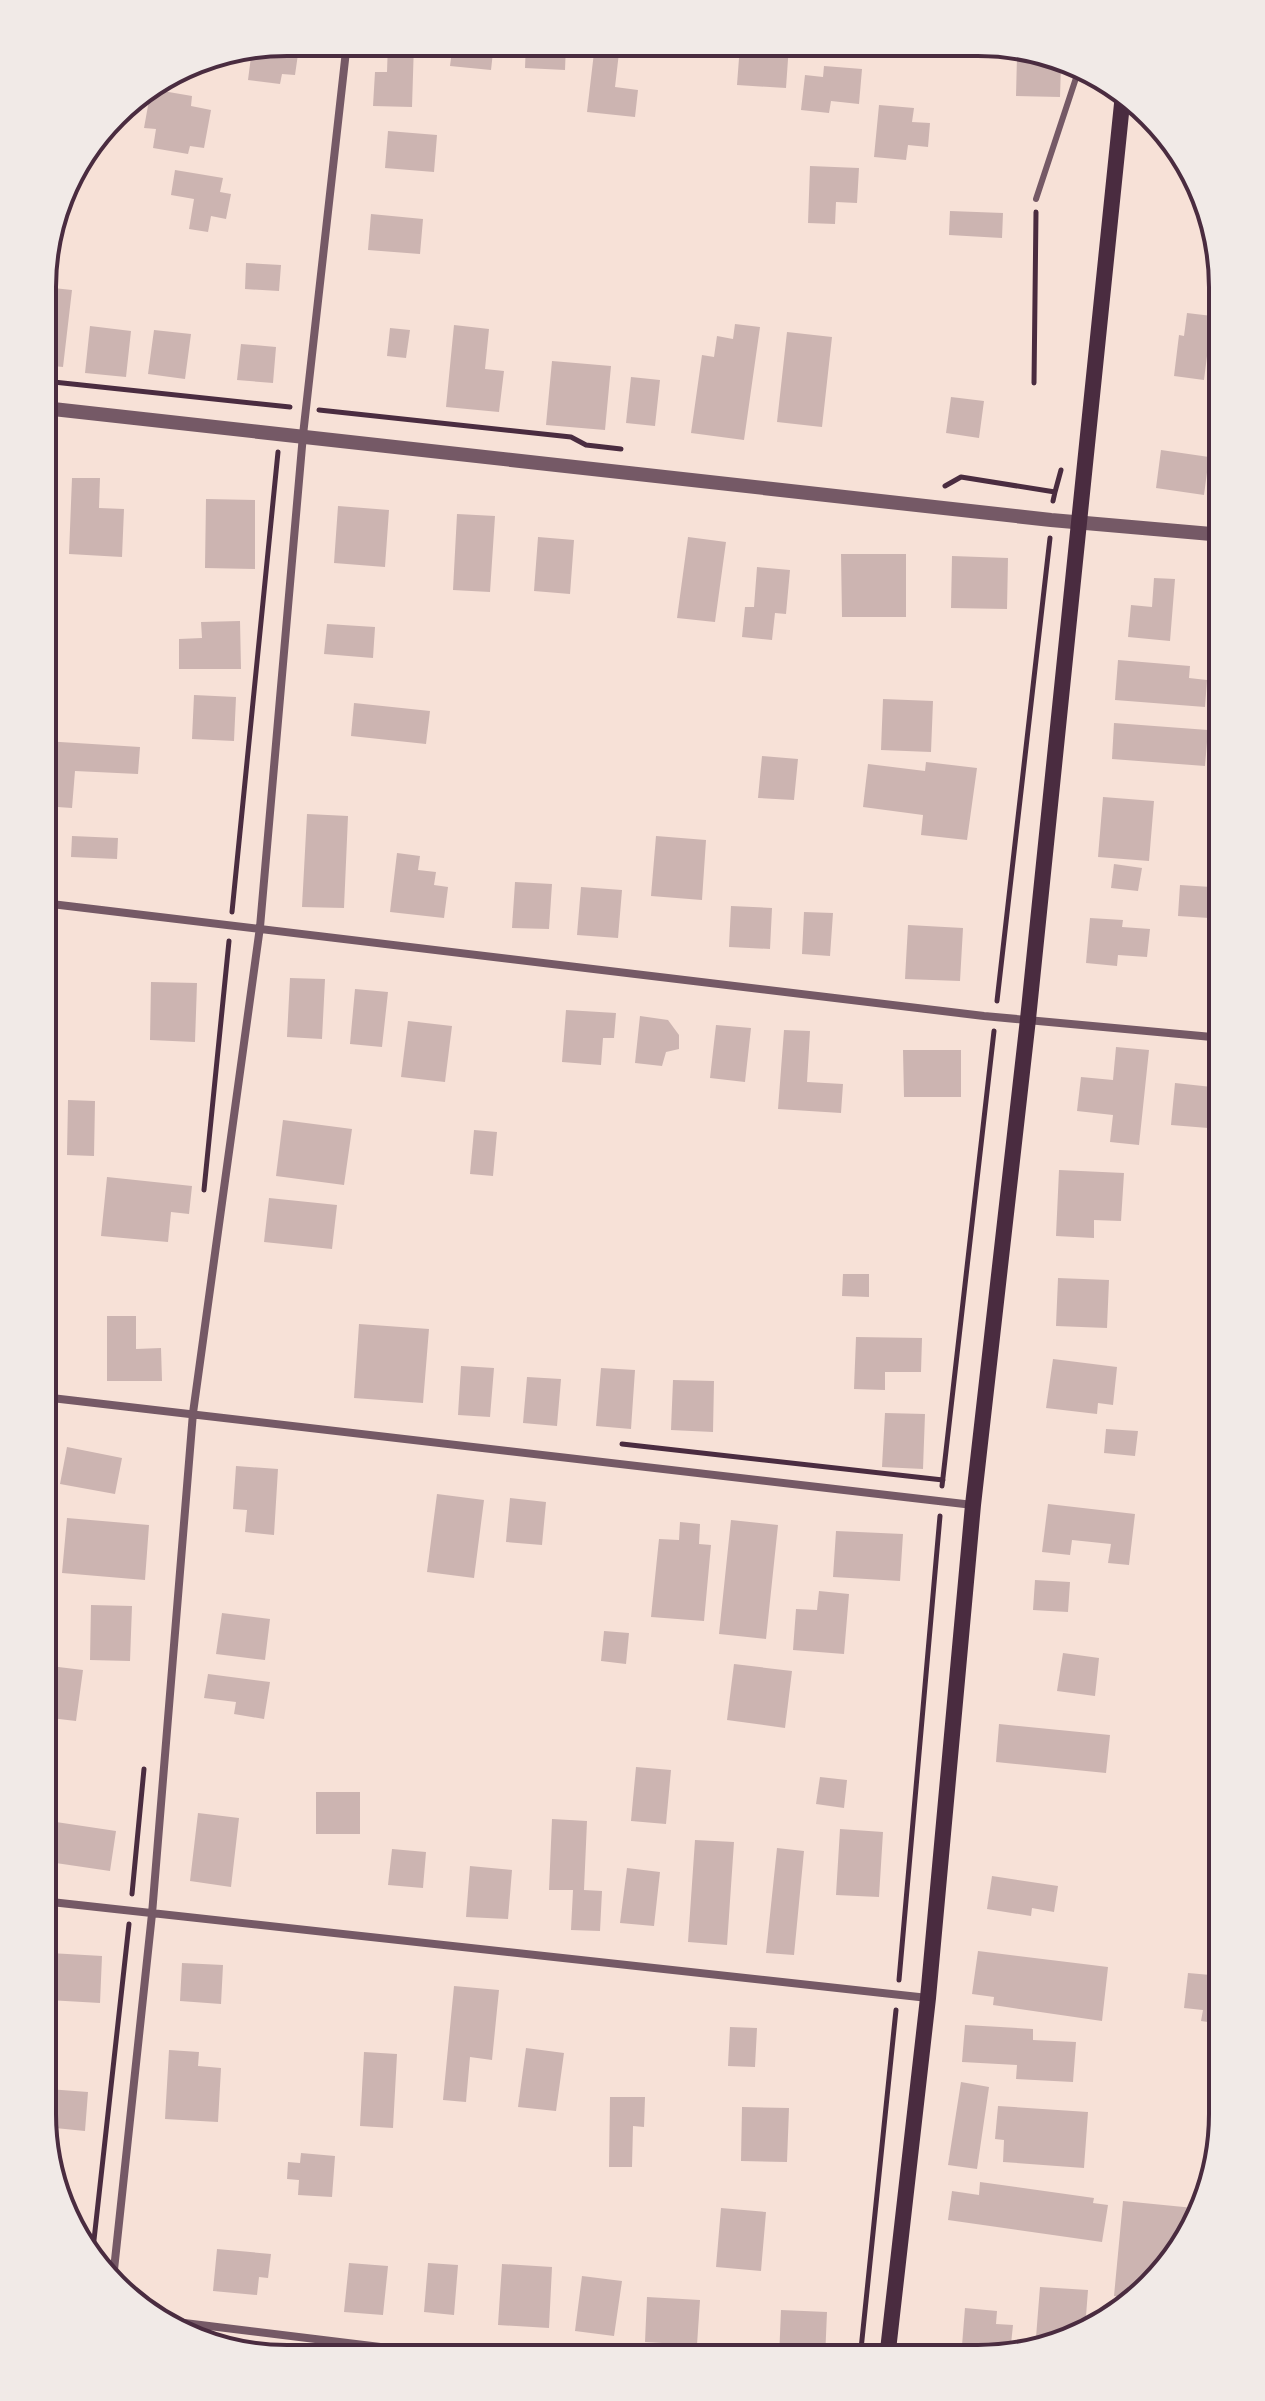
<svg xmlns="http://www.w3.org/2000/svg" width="1265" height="2401" font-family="Arial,sans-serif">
<rect width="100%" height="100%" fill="#f7e1d7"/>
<path fill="#ccb4b1" d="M388,43H414L412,107L373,106L375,72H387Z
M453,43H494L491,70L450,66Z
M526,43L566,44L565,70L525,68Z
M595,44H620L615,87L638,90L635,117L587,112Z
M740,45H789L786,88L737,85Z
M252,49L298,54L295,75L282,74L280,84L248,80Z
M1017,56L1047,57L1051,64H1061L1060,97L1016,96Z
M824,66L862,69L859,104L831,101L829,113L801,110L805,75L823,77Z
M151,89L192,96L191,106L211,110L204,148L190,146L188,154L153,148L156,129L144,128Z
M879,105L914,108L912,122L930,123L928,147L908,145L906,160L874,157Z
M388,131L437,135L434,172L385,168Z
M810,166L859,168L857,203L836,202L835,224L808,223Z
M175,170L223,178L220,192L231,194L226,219L211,216L208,232L189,229L194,199L171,195Z
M950,211L1003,213L1002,238L949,235Z
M371,214L423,219L420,254L368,250Z
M246,263L281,265L279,291L245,289Z
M44,287L72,290L63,367L44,365Z
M1187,313L1212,316L1204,380L1174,376L1179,335L1184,336Z
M735,324L760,327L744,440L691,433L702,355L714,357L717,336L733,339Z
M454,325L489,329L485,369L504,371L499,412L446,407Z
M90,326L131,331L126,377L85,373Z
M390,328L410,330L406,358L387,356Z
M154,330L191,334L185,379L148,374Z
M787,332L832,337L822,427L777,422Z
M241,344L276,347L273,383L237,380Z
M552,361L611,366L605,430L546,425Z
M631,377L660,380L655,426L626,423Z
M951,397L984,401L979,438L946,433Z
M1161,450L1209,457L1204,495L1156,488Z
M44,464H53L50,530L44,529Z
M72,478H100L99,508L124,509L122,557L69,554Z
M206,499L255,500V569L205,568Z
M338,506L389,510L385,567L334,563Z
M457,514L495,516L490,592L453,590Z
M538,537L574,540L570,594L534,591Z
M688,537L726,542L715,622L677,618Z
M841,554H906V617H842Z
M952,556L1008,558L1007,609L951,608Z
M757,567L790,570L786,614L775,613L772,640L742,637L745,607H754Z
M1154,578L1175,579L1170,641L1128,637L1131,605L1152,607Z
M1213,587L1223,588V635L1210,634Z
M240,621L241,669H179V639L202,638L201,622Z
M327,624L375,627L373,658L324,654Z
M1118,660L1190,666L1189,678L1207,680L1205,707L1115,700Z
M194,695L236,697L234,741L192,739Z
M883,699L933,701L931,752L881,750Z
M354,703L430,711L426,744L351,736Z
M1114,723L1208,730L1205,766L1112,759Z
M44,741L140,747L138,774L75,771L72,808L43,806Z
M762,756L798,759L794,800L758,798Z
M926,762L977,768L967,840L921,835L923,815L863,807L868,764L925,771Z
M1103,797L1154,801L1149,861L1098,857Z
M307,814L348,816L344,908L302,907Z
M72,836L118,838L117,859L71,857Z
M656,836L706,840L702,900L651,896Z
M397,853L420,856L418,870L436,872L434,885L448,887L444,918L390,912Z
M1114,864L1142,868L1138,891L1111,888Z
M515,882L552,884L549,929L512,928Z
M1180,885L1211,887L1209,918L1178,916Z
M581,887L622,890L618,938L577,935Z
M731,906L772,908L770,949L729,947Z
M804,912L833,913L830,956L802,954Z
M1090,918L1123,920L1122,927L1150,929L1147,957L1118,955L1117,966L1086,963Z
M908,925L963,928L960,981L905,979Z
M290,978L325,979L322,1039L287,1037Z
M151,982L197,983L195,1042L150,1040Z
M355,989L388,992L382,1047L350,1044Z
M566,1010L616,1013L614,1038H603L601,1065L562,1062Z
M640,1016L668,1020L679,1035V1049L666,1052L662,1066L635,1063Z
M408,1021L452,1026L445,1082L401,1077Z
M716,1025L751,1028L745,1082L710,1078Z
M784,1030L810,1031L807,1082L843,1084L841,1113L778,1109Z
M1116,1047L1149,1050L1139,1145L1110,1142L1113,1115L1077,1111L1081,1077L1113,1080Z
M903,1050H961V1097H904Z
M1175,1083L1212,1087L1208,1128L1171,1125Z
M68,1100L95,1101L94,1156L67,1155Z
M283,1120L352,1129L344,1185L276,1176Z
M474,1130L497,1132L493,1176L470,1174Z
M1059,1170L1124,1173L1121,1221L1094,1220V1238L1056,1236Z
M107,1177L192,1186L189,1214L171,1212L168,1242L101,1236Z
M269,1198L337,1205L332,1249L264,1242Z
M843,1274H869V1297L842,1296Z
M1058,1278L1109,1280L1107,1328L1056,1326Z
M107,1316H136V1349L161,1348L162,1381H107Z
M359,1324L429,1329L423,1403L354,1398Z
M856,1337L922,1338L921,1372H885V1390L854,1389Z
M1053,1359L1117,1367L1113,1405L1098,1403L1097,1414L1046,1408Z
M461,1366L494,1368L490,1417L458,1415Z
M601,1368L635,1370L631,1429L596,1426Z
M527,1377L561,1379L557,1426L523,1423Z
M673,1380L714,1381L713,1432L671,1430Z
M885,1413L925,1414L923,1469L882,1467Z
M1106,1429L1138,1431L1135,1456L1104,1453Z
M67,1447L122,1458L115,1494L60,1484Z
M236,1466L278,1469L274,1535L245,1532L247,1510L233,1509Z
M437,1494L484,1500L474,1578L427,1572Z
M510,1498L546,1502L542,1545L506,1542Z
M1048,1504L1135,1514L1129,1565L1108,1563L1111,1544L1072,1540L1070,1555L1042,1552Z
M67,1518L149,1525L145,1580L62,1573Z
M731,1520L778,1525L766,1639L719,1634Z
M680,1522L700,1524L699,1544L711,1545L704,1621L651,1617L659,1539L679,1540Z
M836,1531L903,1534L900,1581L833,1577Z
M1035,1580L1070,1582L1068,1612L1033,1610Z
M819,1591L849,1594L844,1654L793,1650L796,1609L817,1610Z
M91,1605L132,1606L130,1661L90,1660Z
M222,1613L270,1619L265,1660L216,1654Z
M604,1631L629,1633L626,1664L601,1661Z
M1063,1653L1099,1658L1095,1696L1057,1691Z
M734,1664L792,1671L785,1728L727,1720Z
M42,1665L83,1670L76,1721L42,1717Z
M208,1674L270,1682L264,1719L234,1714L236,1702L204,1698Z
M999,1724L1110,1735L1106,1773L996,1762Z
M636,1767L671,1770L666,1824L631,1821Z
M820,1777L847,1780L844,1808L816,1804Z
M316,1792H360V1834H316Z
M198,1813L239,1818L231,1887L190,1881Z
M552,1819L587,1821L584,1890L602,1891L600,1931L571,1930L573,1890H549Z
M56,1822L116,1831L110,1871L49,1862Z
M840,1829L883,1832L879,1897L836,1895Z
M695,1840L734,1842L727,1945L688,1942Z
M777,1848L804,1851L794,1955L766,1953Z
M392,1849L426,1852L423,1888L388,1885Z
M470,1866L512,1870L508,1919L466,1917Z
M627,1868L660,1872L654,1926L620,1923Z
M992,1876L1058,1886L1054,1912L1032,1908L1031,1916L987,1909Z
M978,1951L1108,1967L1102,2021L993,2005L994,1997L972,1994Z
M50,1953L102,1956L100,2003L48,2000Z
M182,1963L223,1965L221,2004L180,2001Z
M1188,1973L1222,1976V2024L1201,2021L1203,2010L1184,2008Z
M454,1986L499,1990L492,2060L470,2057L466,2102L443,2100Z
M965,2025L1033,2029V2040L1076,2042L1073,2082L1016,2079L1017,2065L962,2062Z
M730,2027L757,2028L755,2067L728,2066Z
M526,2048L564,2053L556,2111L518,2107Z
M169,2050L199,2052L198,2066L221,2068L218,2122L165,2119Z
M364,2052L397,2054L393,2128L360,2126Z
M961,2082L989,2087L977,2169L948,2165Z
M48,2089L88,2092L85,2131L45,2127Z
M610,2097H645L644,2127L633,2126L632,2167H609Z
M998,2106L1088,2112L1084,2168L1003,2162L1004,2140L995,2139Z
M742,2107L789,2108L787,2162L741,2161Z
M1212,2120L1222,2122L1214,2167L1207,2166Z
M301,2153L335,2156L332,2197L298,2195L299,2180L287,2179L288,2162L300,2163Z
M980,2182L1094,2198L1093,2203L1108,2205L1102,2242L948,2220L952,2191L979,2195Z
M1123,2201L1204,2209L1174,2260H1167L1166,2269L1135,2298L1114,2296Z
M721,2208L766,2212L761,2271L716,2267Z
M217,2249L271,2254L268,2278L259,2277L257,2295L213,2291Z
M349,2263L388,2266L383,2315L344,2312Z
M428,2263L458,2265L454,2315L424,2312Z
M502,2264L552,2267L549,2328L498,2325Z
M582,2276L622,2281L614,2336L575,2331Z
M1040,2287L1088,2290L1085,2329L1068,2328L1067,2341L1035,2350Z
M647,2297L700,2300L697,2345L645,2342Z
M965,2308L997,2311L996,2324L1013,2325L1010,2354L961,2358Z
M781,2310L827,2312L825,2359L779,2358Z"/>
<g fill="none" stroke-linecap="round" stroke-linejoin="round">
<path stroke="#4a2c40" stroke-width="5" d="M44,381L290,407
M1034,383L1036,212
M319,410L571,437L586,445L621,449
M945,486L961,477L1055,492L1053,501
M1055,492L1061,470
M232,912L278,452
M997,1001L1050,538
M204,1190L229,941
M622,1444L943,1480
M942,1486L994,1031
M132,1894L144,1769
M899,1980L940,1516
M93,2249L129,1924
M860,2359L896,2010"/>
<path stroke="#755966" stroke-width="6" d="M1036,199L1078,72"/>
<path stroke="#755966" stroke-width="8" d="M43,903L984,1016L1223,1038
M43,1397L973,1505
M42,1901L928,1998
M113,2279L152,1914L193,1413L260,927L303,435L347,42
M160,2320L462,2357"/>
<path stroke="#755966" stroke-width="14" d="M44,408L1051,520L1223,535"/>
<path stroke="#4a2c40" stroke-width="16" d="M887,2359L928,1998L973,1505L1028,1019L1123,94"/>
</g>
<path d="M0 0H1265V2401H0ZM287 56H978A231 231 0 0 1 1209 287V2114A231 231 0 0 1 978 2345H287A231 231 0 0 1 56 2114V287A231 231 0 0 1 287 56Z" fill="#f1eae7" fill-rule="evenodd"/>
<path fill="none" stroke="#4a2c40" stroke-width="4" d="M287 56H978A231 231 0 0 1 1209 287V2114A231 231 0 0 1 978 2345H287A231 231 0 0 1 56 2114V287A231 231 0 0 1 287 56Z"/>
</svg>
